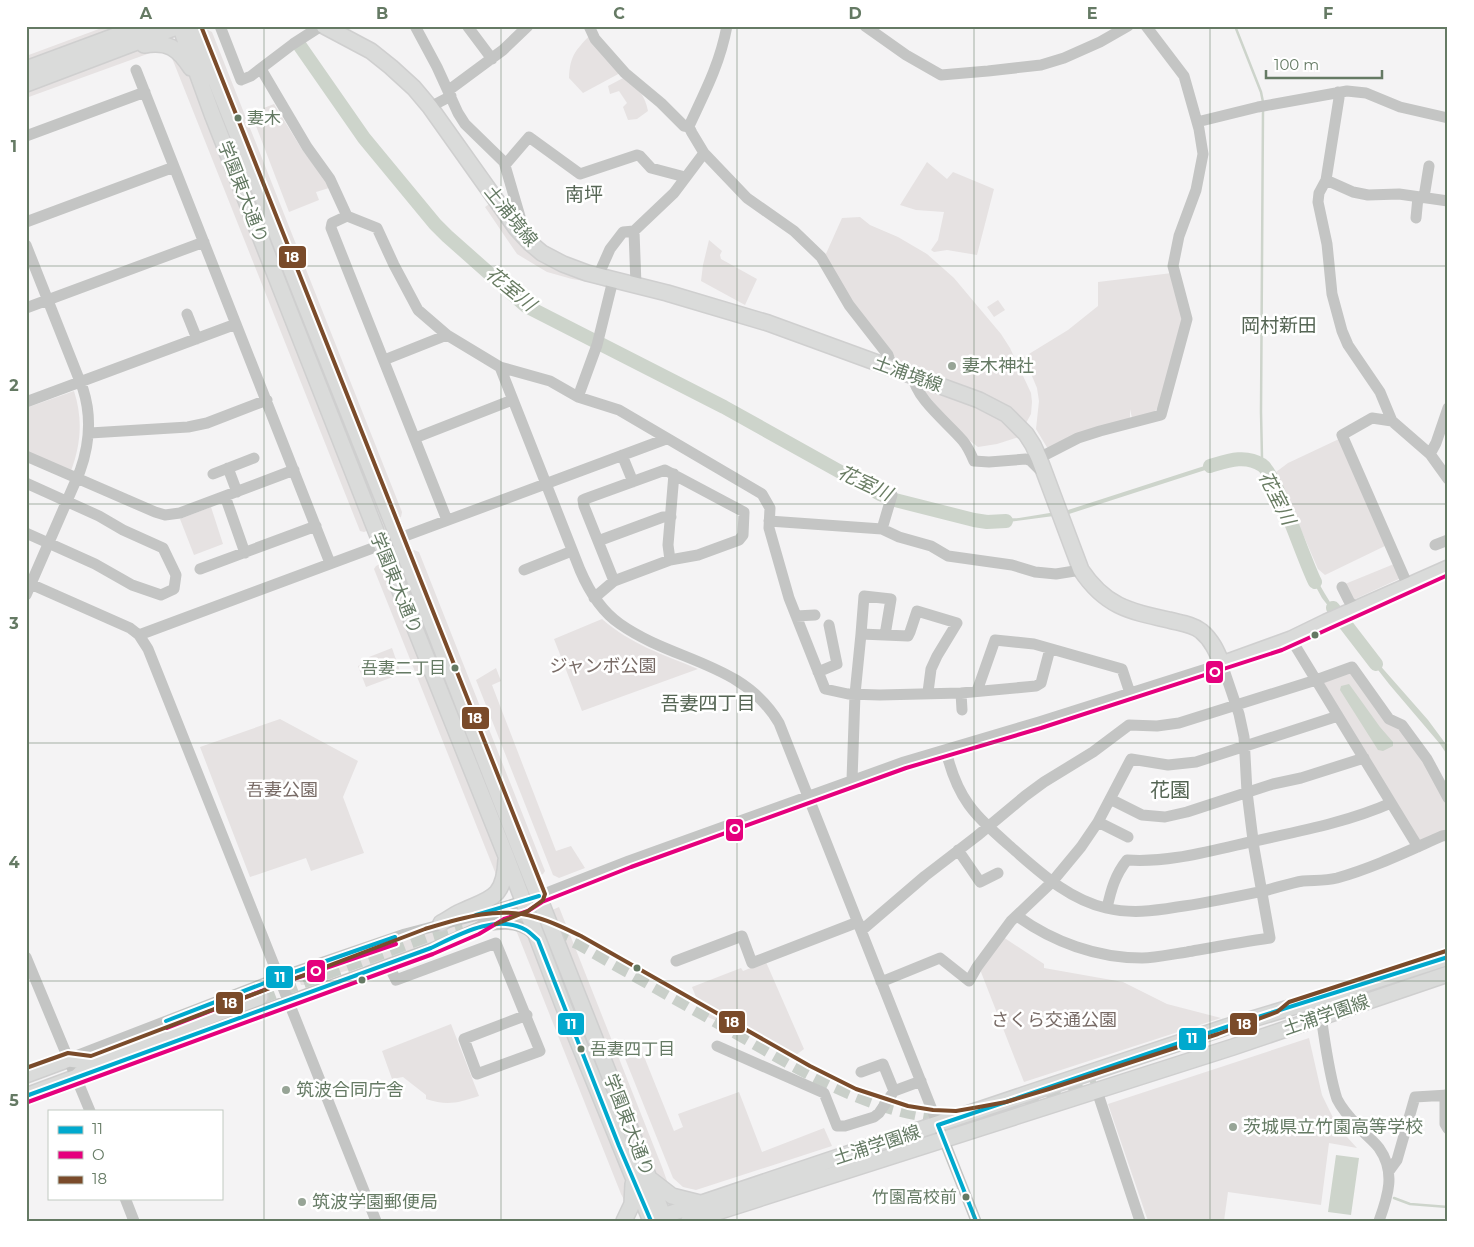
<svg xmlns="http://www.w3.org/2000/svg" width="1474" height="1247" font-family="Montserrat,'Noto Sans JP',sans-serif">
<rect width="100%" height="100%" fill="#f4f3f4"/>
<path fill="#e6e2e2" d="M107,26H122L26,63V56Z
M208,30L212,32L402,512L401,517L396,520L202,32Z
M590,35L622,72L583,93L569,78C570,56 575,51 590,35Z
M141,49L163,52L150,53L26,98V92Z
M170,53L188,72L369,530L364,532L360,531Z
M625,77C637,87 645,95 648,111L637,119L628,120L623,107L627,103L619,91L610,94L608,86Z
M274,104L303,151L324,178L329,188L316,192L319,200L289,212L251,113Z
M927,162L947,179L953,172L994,189L977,255L947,250L934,252L931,250L938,240L944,212L916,210L900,205Z
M492,202L519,238L606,283L608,288L590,282L572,279L547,272L517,254L485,207Z
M860,217L870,225L898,237L927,254L954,278L1001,334L1010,348L1031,393L1032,402L1031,414L1025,425L1015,412L997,400L900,363L858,312L825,256L842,218Z
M709,240L722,251L720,255L721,259L757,279L745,305L701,281L703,265Z
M1172,273L1183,315L1161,404L1153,414L1132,418L1130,409V420L1048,449L1036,429L1039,401L1037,388L1024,357L1068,330L1098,306V282Z
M998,300L1005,310L994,317L987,307Z
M918,383L992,411L1022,436L997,444L978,447L957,431Z
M74,391C83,419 81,444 71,471L26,452V408Z
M1339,439L1387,545L1325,575L1318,569L1276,472L1288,463Z
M211,507L223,544L194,555L180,519Z
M414,550L419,552L545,871L543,874L537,877L409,552Z
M382,563L500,860L499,882L374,569L376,566Z
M1394,564L1401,578L1353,600L1345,584Z
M602,619C632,645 662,654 698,669L582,711L554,639Z
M392,648L401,674L366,687L358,666L370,660L369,657Z
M496,668L501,681L492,685L556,851L571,846L585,868L559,878L553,875L476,680Z
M1350,672L1401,727L1438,783L1448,804V832L1421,841L1418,840L1323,683Z
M280,719L358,761L343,797L364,853L311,871L306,858L250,877L200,747Z
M559,907L662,1167L671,1192L653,1171L550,911Z
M486,917L437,940L370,965L334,974L306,985H301L299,979L303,975L410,936Z
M516,930L530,938L629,1189L628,1207L621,1194Z
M1003,937L1044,964V968L1123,982L1167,1004L1221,1018L1024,1082L979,967Z
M766,962L804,1049L796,1055L703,1015L692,987L741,968L743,971Z
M451,1024L479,1096C458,1103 447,1106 426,1099V1095L403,1077L392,1079L382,1051Z
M1309,1038L1322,1095L1337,1126L1357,1148L1329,1143L1321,1205L1228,1192L1224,1221H1148L1108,1104Z
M639,1044L674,1131L683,1127L678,1114L739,1092L762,1152L824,1128L832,1146L696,1190L683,1187L673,1178L622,1051Z"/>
<path fill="#cdd4cb" d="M1226,459L1227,463L1069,514L987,525V520L1019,518L1068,510Z
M1310,565C1318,585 1331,602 1341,621L1428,720L1448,747V756L1440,744L1389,684L1322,598L1305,567Z
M1349,684L1380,727L1393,742V746L1383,751L1378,750L1340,690L1341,686Z
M1336,1155L1359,1158L1351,1215L1328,1212Z"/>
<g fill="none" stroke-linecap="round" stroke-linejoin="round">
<path stroke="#cdd4cb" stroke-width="2.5" d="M1235,26L1261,92L1263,102
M1263,110L1261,412L1262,458L1264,466
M1402,597L1448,577
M1394,1198L1410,1204L1448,1207"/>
<path stroke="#cdd4cb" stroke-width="14" d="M300,46L364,138L435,224L447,236L526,306L724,407L880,494L895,500L974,520L987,522L1006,521
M1210,466C1227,461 1245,454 1262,465C1276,474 1304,561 1315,582
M1333,608L1376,664"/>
<path stroke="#c9cfc9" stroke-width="15" stroke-dasharray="15 8" stroke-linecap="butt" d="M487,919C525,917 544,926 578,942C631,972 684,1002 737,1032C804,1070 868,1111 947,1117
M260,997L427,935L462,925
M1002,1109L1096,1081"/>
<g stroke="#cfcfcf" stroke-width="18">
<path id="major" d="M180,26L212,114L376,531L506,856L563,1005L651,1221
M194,26L398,537L502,804L624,1112L665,1221
M324,26L371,51L391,67L414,88L430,107L516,228L530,243L542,253L563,264L587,273L667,293L768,323L979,400L1006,414L1026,434L1033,445L1039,458L1081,570C1105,606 1128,611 1169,620C1180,623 1192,624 1201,631C1212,640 1217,652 1222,664L1291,639L1326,622L1448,568
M144,45C168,41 178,48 191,68
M26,69L142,26
M26,84L179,26
M441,923C447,920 452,916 458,913C489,898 504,901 506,860
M26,1075L69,1059L92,1062
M26,1096L77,1077L92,1062L108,1055L260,997
M650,1179L672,1196L700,1203
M654,1219L1226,1027L1299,1005L1448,957
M624,1221L632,1204L633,1184
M689,1221L1233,1047L1448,974"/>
</g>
<path stroke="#c4c5c4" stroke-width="11" d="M220,26L241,80L251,76L293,44L321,26
M415,26L437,67L458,113L465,124L504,162L526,237
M589,26L595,39L625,73L661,103L684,126L689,127
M727,26C720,63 706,90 690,124L689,127L692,133L704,153L747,198L794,231L821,257L849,305L888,355L893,369
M865,26L906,55L941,75L988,71L1041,65L1064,58L1100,42L1128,26
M468,27L492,59
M261,69L307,147L330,179L347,216L377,228L394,265L418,310L447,335L500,367L550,381L578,397L619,410L762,494L770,508L769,528L789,598L825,689L848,694L880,695L961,693L1036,686L1041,683L1050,649
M136,70L330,563
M449,90L503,50L528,26
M1338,92L1339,98L1326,180L1319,193L1318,202L1327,244L1332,294L1342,331L1348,345L1380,392L1392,421L1430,454L1448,479
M430,107L451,96
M1197,122L1258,107L1347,91L1366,93L1400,107L1448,118
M26,136L145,92
M505,165L529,137L580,174L637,155L640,156L651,168L685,177
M1326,180L1353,192L1368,195L1399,194L1448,201
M1424,197L1429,166
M347,216L332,223L331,228L447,520
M1416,218L1418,197
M26,222L174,167
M26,245L83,389C92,417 90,443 80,471L26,595
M598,276L610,249L623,232L634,231
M636,285L634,231L674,193L704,153
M26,308L204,242
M187,314L197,339
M384,360L447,335
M500,367L580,570C589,591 601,611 620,624C674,662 743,662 779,723L976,1221
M913,376C915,398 949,424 963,441C968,447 971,454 974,461L989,462L1026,459L1031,461L1039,469L1043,467
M578,397L597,345L613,280
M26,402L236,324
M1392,421L1372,418L1342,435L1408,586
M90,433L188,427L207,423L267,400
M415,438L512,400
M1430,454L1436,443L1448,408
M622,455L633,482
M26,456L155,512L165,515L180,513L294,470
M1039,458L1078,438L1100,431L1161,415L1187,319L1173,266L1179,236L1196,190L1203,154L1199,129L1184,76L1146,26
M228,468L237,492
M213,474L254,458
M26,483L99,516L123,530L163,548L176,575L174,589L161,595L132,585L95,564L26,533
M225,496L245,553
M769,521L882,529L899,537L931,546L948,556L1012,565L1035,572L1056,574L1081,570
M882,529L892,495
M598,541L663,517H671
M1435,545L1448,540
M670,560L668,545L674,474
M200,569L316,526
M524,570L572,551
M26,582L130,628L139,635L148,649L376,1221
M1342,587L1349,601L1356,609
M594,598L614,581L670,560L698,555L739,540L743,535L744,512L665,470L585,499L583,500L584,506L614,581
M796,616L815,615
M861,634L864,596L891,599L885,635
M139,635L666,439
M1291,639L1316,680L1352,667L1389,719L1402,725L1427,759L1448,798
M818,672L837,664L829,625
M977,691L995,640L1034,644L1122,669L1130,693
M961,693L962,710
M946,751C958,801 975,815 1012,848C1041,873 1068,899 1106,908C1131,914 1153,911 1177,907C1206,903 1234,897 1263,891C1276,888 1290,883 1303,881C1315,880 1325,881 1337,878C1373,868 1408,851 1442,836L1448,835
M852,780L855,694L861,634L908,636L910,632L917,611L957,623L937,656L931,669L928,692
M1110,799L1142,815L1165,817L1187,812L1273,784L1301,778L1364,758
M1098,822L1128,837
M958,850L980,882L998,873
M1107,908C1111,890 1115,875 1127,860C1171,863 1212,850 1255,841C1300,831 1348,822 1391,803
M486,926C506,923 523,922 537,939
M862,930L925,876L977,836L1025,796L1044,782L1093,752L1129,725L1157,726L1179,723L1316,680L1418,847
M26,957L90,1111
M676,961L742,936L752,963L858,922
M388,964L396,980L496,943L540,1051L477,1074L464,1039L527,1015
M881,982L940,958L969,981L977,967L1011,921L1052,882L1081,847L1098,822L1131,759L1168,765L1196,762L1338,716
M1321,1016C1325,1042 1329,1075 1337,1099C1342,1109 1350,1118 1358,1126C1364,1134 1373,1140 1379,1148C1396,1172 1388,1196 1379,1221
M717,1046L824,1093L837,1126H845L874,1117L879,1113L894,1091L921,1081
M71,1058L280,977L405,934L474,916L539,896L629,861L904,762L1039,722L1222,664L1239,714L1244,737L1247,792L1254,848L1270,938C1242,942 1215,947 1187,952C1172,954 1157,958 1142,958C1097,958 1053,942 1017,916
M861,1072L883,1064L894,1091
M79,1077L431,948L476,928L506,912
M1445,1095V1124L1448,1129
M1099,1097L1140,1221
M1389,1171L1397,1160L1415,1097L1448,1095
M125,1198L134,1221"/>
<use href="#major" stroke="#dadbda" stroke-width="15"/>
<g stroke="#fff" stroke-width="8">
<path id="bus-1" d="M476,915L539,896
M166,1021L280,977L395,937
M26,1096L431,948C458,935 496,913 526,930C530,932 534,937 538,940L619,1146L651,1221
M938,1125L1226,1027L1448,957
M938,1125L976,1221"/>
</g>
<g stroke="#fff" stroke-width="8">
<path id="bus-2" d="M167,1028L282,983L396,944
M28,1102L433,954L479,934L504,919L528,911L542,902L631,867L906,768L1041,728L1282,650L1448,575"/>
</g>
<g stroke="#fff" stroke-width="8">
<path id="bus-3" d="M201,26L545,894L543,900L528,911L496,924
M26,1068L68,1053L91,1056L425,929C461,918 498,906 535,917C551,921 566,929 581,936L810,1066L856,1089L908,1106L933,1110L956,1111L979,1107L1006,1102L1049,1089L1218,1034L1277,1012L1289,1002L1446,951"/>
</g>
<use href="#bus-1" stroke="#00a9ce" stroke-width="4"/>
<use href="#bus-2" stroke="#e5007d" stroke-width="4"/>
<use href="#bus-3" stroke="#7a4b2a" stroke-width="4"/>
</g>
<path fill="none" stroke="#657a64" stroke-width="1" stroke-opacity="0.55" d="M264,26V1221M501,26V1221M737,26V1221M974,26V1221M1210,26V1221M26,266H1448M26,504H1448M26,743H1448M26,981H1448"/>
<g fill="#657a64" stroke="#fff" stroke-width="2">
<circle cx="238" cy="118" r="4.5"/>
<circle cx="1315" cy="635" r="4.5"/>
<circle cx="455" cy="668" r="4.5"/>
<circle cx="637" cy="968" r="4.5"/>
<circle cx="362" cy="980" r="4.5"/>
<circle cx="581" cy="1049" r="4.5"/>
<circle cx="966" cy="1197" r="4.5"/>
</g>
<g fill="#97a496" stroke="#fff" stroke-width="2">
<circle cx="952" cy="366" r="5"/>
<circle cx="286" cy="1090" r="5"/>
<circle cx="1233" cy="1127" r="5"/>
<circle cx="302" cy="1202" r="5"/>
</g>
<g text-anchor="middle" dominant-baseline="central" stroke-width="5" stroke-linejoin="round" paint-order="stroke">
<g font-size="17" fill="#657a64" stroke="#fff" text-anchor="start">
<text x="247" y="118">妻木</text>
<text x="446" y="668" text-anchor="end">吾妻二丁目</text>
<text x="590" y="1049">吾妻四丁目</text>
<text x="957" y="1197" text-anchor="end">竹園高校前</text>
</g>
<g font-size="18" fill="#657a64" stroke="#fff">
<text transform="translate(243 192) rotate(69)">学園東大通り</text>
<text transform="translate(511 216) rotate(51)">土浦境線</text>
<text transform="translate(908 374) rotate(20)">土浦境線</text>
<text transform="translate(396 583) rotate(68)">学園東大通り</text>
<text transform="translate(1326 1015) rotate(-19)">土浦学園線</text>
<text transform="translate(629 1125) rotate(69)">学園東大通り</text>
<text transform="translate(877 1145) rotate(-18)">土浦学園線</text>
</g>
<g font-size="18" fill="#657a64" stroke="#fff" text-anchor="start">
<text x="962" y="366">妻木神社</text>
<text x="296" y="1090">筑波合同庁舎</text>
<text x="1243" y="1127">茨城県立竹園高等学校</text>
<text x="312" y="1202">筑波学園郵便局</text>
</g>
<g font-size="18" fill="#786b66" stroke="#fff">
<text x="603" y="666">ジャンボ公園</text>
<text x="282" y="790">吾妻公園</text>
<text x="1054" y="1020">さくら交通公園</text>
</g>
<g font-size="19" fill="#566655" stroke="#fff">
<text x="584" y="194">南坪</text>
<text x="1279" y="325">岡村新田</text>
<text x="708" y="703">吾妻四丁目</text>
</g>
<g font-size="19" font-style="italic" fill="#697c63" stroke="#fff">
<text transform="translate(511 289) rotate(39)">花室川</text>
<text transform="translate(865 483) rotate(25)">花室川</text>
<text transform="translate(1277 498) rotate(63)">花室川</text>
</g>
<g font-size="20" fill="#566655" stroke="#fff">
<text x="1170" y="790">花園</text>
</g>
</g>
<g stroke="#fff" stroke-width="2">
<rect x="278" y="245" width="29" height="24" rx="5" fill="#7a4b2a"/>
<rect x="1205" y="660" width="19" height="24" rx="5" fill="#e5007d"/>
<rect x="461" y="706" width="29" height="24" rx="5" fill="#7a4b2a"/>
<rect x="725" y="818" width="19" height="24" rx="5" fill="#e5007d"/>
<rect x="306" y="959" width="20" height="24" rx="5" fill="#e5007d"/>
<rect x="265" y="965" width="29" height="24" rx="5" fill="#00a9ce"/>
<rect x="215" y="991" width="29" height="24" rx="5" fill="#7a4b2a"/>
<rect x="718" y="1010" width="28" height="24" rx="5" fill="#7a4b2a"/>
<rect x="557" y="1012" width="28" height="24" rx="5" fill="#00a9ce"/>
<rect x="1229" y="1012" width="29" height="24" rx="5" fill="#7a4b2a"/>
<rect x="1178" y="1027" width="29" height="24" rx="5" fill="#00a9ce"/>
</g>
<g font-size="14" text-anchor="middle" font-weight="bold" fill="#fff">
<text x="292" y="262">18</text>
<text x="1215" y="677">O</text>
<text x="475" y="723">18</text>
<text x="735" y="834">O</text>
<text x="316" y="976">O</text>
<text x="280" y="982">11</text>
<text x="230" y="1008">18</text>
<text x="732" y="1027">18</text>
<text x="571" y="1029">11</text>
<text x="1244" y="1029">18</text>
<text x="1192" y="1043">11</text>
</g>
<rect width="1474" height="1247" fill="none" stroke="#ffffff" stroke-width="55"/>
<rect x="48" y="1110" width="175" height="90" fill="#ffffff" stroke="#c1cac1"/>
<rect x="58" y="1126" width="25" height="8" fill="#00a9ce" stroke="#c1cac1"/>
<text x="92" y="1134" font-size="15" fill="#657a64">11</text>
<rect x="58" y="1151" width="25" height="8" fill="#e5007d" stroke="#c1cac1"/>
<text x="92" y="1160" font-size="15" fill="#657a64">O</text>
<rect x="58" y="1176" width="25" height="8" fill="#7a4b2a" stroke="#c1cac1"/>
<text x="92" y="1184" font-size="15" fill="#657a64">18</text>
<path d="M1266 70v8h116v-8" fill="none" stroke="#657a64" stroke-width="2.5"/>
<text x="1274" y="70" font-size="15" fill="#657a64" stroke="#ffffff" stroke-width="4" paint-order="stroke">100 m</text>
<rect x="28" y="28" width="1418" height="1192" fill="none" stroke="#657a64" stroke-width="2"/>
<g font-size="16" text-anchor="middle" font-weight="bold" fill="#657a64">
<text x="146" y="19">A</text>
<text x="382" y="19">B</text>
<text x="619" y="19">C</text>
<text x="855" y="19">D</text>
<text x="1092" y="19">E</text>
<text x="1328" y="19">F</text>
<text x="14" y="152">1</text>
<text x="14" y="391">2</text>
<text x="14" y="629">3</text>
<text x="14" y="868">4</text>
<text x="14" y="1106">5</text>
</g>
</svg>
